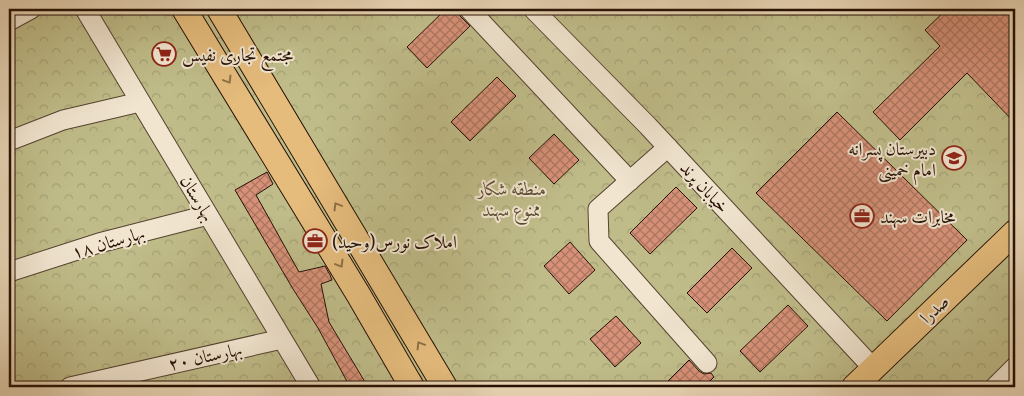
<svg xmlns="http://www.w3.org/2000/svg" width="1024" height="396" font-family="'Gentium Book Plus',Amiri,serif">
<defs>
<pattern id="forest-crowns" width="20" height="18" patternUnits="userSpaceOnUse" patternTransform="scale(1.25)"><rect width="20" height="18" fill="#bfbc89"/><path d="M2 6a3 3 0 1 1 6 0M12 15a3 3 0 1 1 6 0" fill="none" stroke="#a4a175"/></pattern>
<pattern id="building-cross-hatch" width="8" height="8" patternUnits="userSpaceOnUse" patternTransform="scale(1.25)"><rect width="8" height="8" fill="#d69178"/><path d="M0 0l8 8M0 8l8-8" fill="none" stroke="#ad7560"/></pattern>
</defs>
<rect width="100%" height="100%" fill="#ead7b7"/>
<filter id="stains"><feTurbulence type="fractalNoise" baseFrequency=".004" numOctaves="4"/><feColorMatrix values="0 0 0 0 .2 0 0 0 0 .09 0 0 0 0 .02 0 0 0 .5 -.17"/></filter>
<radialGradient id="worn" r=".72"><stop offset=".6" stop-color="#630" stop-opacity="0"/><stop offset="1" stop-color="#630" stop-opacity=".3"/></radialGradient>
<path fill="url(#forest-crowns)" stroke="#726646" d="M9,9H1015V387H9Z"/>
<path fill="url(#building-cross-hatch)" stroke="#251004" d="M446,9H458L460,16L470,26L427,68L407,47Z
M947,9H1015V123L967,73L900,140L873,112L940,46L925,30Z
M497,77L516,96L470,141L451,122Z
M837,112L967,240L887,321L756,193Z
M554,134L579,160L554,184L529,158Z
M267,172L273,184L256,195L299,272L325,266L330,275L332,280L321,284L329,322L368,387H350L318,328L293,289L235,190Z
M676,187L697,208L650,254L630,233Z
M570,242L595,270L569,294L544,266Z
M732,248L752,268L707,313L687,293Z
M788,305L808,326L760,372L740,351Z
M616,316L641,343L615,367L590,339Z
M689,360L699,371L704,374L711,373L714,377L704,387H662Z"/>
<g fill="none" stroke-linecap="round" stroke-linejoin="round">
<g stroke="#564231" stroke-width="21">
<path id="minor" d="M85,9L311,387
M469,9L630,181
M533,9L648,126L873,368
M9,21L31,9
M9,141L63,120L140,102
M668,147L598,209L599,241L707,363
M9,272L99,243L208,215
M70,387L282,339
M995,387L1015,367"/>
</g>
<g stroke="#251004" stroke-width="26">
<path id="major" d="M184,9L358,294L412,387
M219,9L445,387
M854,387L1015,232"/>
</g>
<use href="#minor" stroke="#f1e5d0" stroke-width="19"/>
<use href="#major" stroke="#e5bc7c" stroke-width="24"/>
</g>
<defs><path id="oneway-chevron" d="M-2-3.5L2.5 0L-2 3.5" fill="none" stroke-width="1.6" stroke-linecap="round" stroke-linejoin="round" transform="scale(1.25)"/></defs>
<g stroke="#8f6f46">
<use href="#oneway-chevron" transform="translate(228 80) rotate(59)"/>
<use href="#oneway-chevron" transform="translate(337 206) rotate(-121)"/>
<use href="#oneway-chevron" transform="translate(340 264) rotate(59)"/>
<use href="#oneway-chevron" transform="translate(420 345) rotate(-121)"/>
</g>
<defs>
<g id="supermarket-ring" transform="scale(1.25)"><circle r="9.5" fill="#f1e5d0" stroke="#8f2418" stroke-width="1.5"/><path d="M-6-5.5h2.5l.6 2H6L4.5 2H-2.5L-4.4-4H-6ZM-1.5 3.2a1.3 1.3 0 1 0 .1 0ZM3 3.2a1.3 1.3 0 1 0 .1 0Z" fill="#8f2418"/></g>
<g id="school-ring" transform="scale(1.25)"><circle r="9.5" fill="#f1e5d0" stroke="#8f2418" stroke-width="1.5"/><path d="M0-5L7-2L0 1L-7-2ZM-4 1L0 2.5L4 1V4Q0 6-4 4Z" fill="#8f2418"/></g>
<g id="office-ring" transform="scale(1.25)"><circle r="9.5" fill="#f1e5d0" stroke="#8f2418" stroke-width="1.5"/><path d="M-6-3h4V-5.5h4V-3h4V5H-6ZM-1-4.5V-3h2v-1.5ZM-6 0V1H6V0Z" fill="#8f2418"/></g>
</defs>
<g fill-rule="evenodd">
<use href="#supermarket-ring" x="164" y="54"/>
<use href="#school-ring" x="954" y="158"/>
<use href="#office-ring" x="862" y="216"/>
<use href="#office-ring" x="315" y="241"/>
</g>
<g text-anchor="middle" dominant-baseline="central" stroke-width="4" stroke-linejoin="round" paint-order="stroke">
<g font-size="18" fill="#251004" stroke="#f1e5d0" text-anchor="start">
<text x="182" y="54">مجتمع تجاری نفیس</text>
<text x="936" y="148" text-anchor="end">دبیرستان پسرانه<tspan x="936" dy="21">امام خمینی</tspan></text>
<text x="880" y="216">مخابرات سهند</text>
<text x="332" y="241">املاک نورس(وحید)</text>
</g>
<g font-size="18" fill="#251004" stroke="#f1e5d0">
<text transform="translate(705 187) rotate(47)">خیابان پرند</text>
<text transform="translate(198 198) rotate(59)">بهارستان</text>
<text transform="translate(108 242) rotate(-16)">بهارستان ۱۸</text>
<text transform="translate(934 309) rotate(-44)">صدرا</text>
<text transform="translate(205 356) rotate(-12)">بهارستان ۲۰</text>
</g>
<g font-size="18" font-style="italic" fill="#5b4c33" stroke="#f1e5d0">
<text x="512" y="188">منطقه شکار<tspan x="512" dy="21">ممنوع سهند</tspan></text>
</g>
</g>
<rect width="1024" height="396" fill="none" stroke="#ead7b7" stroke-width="30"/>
<rect x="10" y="10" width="1004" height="376" fill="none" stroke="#251004" stroke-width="2.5"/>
<rect x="15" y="15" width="994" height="366" fill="none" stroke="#251004"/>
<rect width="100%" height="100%" filter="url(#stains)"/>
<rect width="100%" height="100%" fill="url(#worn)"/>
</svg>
